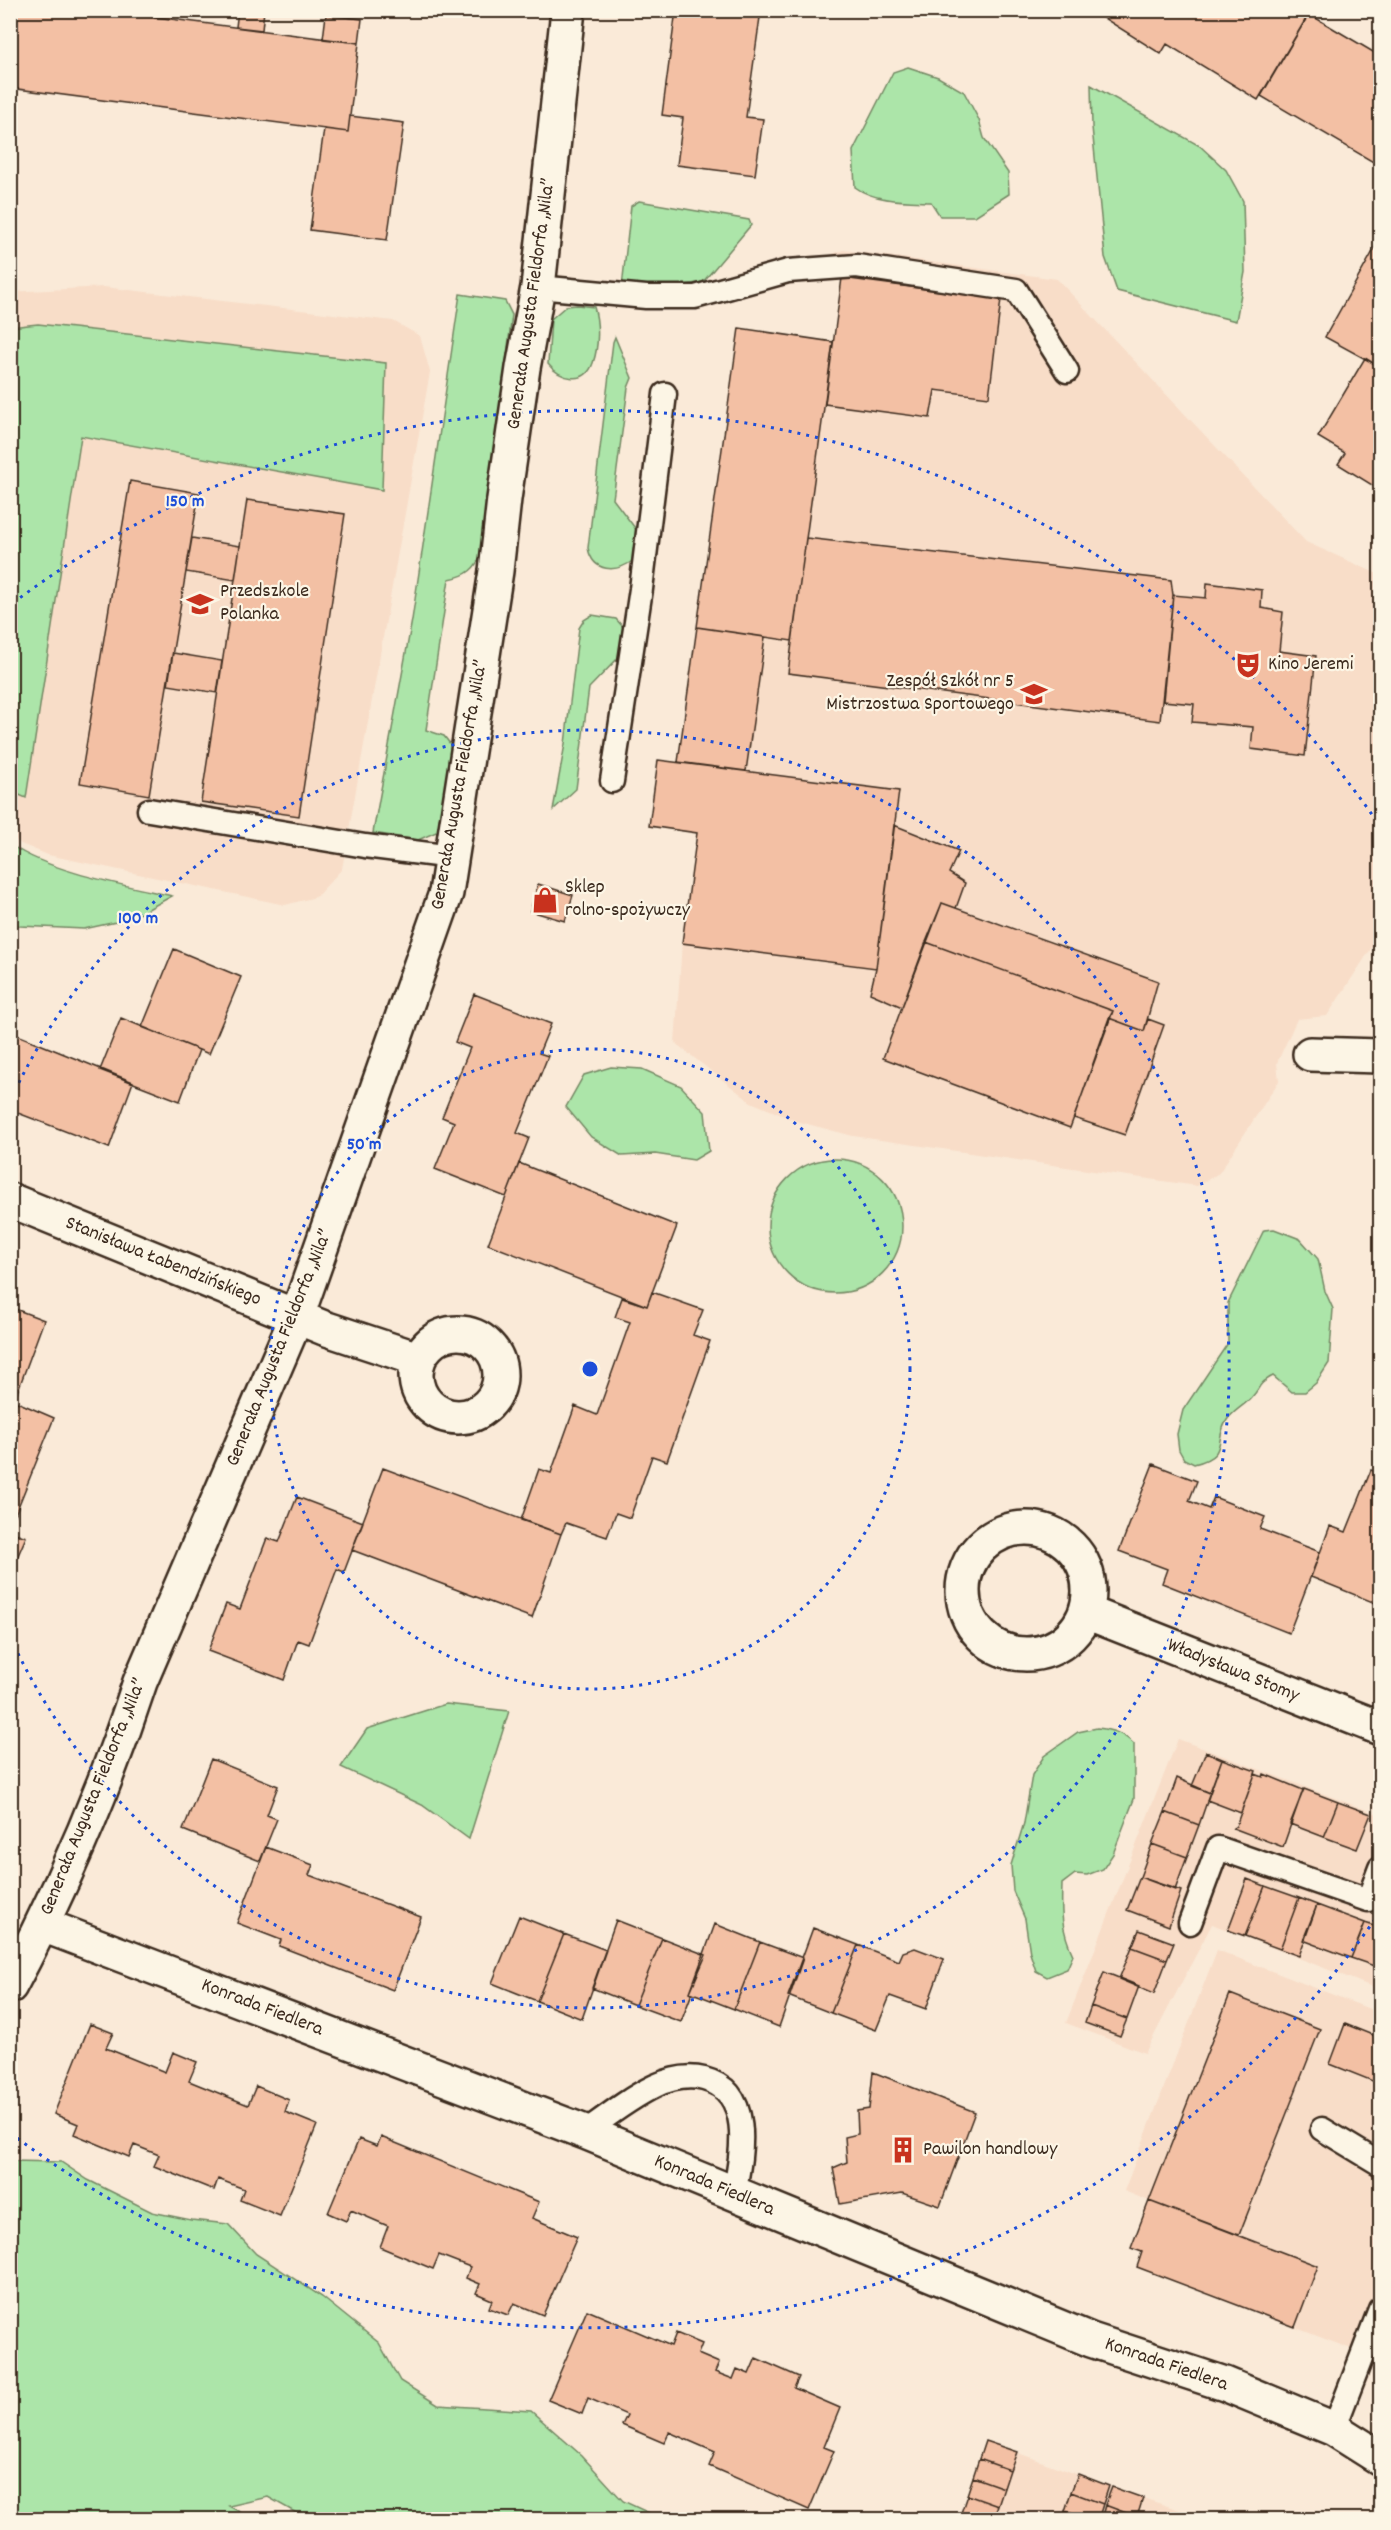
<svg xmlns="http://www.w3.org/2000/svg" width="1391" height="2530" font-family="Dekko,sans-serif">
<rect width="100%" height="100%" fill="#faead8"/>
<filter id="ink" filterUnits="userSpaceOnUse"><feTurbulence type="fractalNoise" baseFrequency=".0167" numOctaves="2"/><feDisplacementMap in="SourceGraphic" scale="12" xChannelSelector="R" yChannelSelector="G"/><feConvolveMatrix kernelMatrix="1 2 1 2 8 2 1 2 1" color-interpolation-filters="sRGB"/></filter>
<g filter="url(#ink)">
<path fill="#f8ddc8" d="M843,250L1057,279L1306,542L1380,575V935L1327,1016L1297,1019L1277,1063L1279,1081L1219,1173L1197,1186L853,1136L796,1121L751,1102L675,1043L682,943L697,833L649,826L658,760L678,762L739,328L833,342L842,278L824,257Z
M104,287L393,321L420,336L430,372L342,869L316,897L285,905L48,855L21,844L11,836L10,292Z
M1178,1739L1380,1815V1990L1212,1924L1145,2053L1066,2023Z
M1217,1950L1380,2013V2360L1137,2267L1142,2252L1131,2248L1149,2201L1124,2191Z
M985,2441L1143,2498L1207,2519L959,2520Z"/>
<path fill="#ace5a9" stroke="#748864" stroke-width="1.5" d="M908,67L938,77L964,92L979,120L984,138L1008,173L1009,194L975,216H940L931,202C906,201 875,202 855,187L853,151L893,72Z
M1091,85L1200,146L1226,170L1243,201L1245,272L1236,321L1117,291L1105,257L1092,127Z
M639,201L749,220L751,225L703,282L668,288L622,287L631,206Z
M460,294L505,301L512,315L482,552C476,569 467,576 449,579L426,730L444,736L454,749L441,830L418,840L373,833L412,620Z
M577,305L594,307C599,323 599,346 593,363C585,386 560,379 548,364L551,319L566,306Z
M38,324L386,363L382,490L81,436L26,798L10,791V327Z
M615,337L632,378L628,388L613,499L638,532L634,560C616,573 593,573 588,548L613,342Z
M592,615L616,619L623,627V642L619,657L589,688L576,789L553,810L565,744L579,628L584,620Z
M11,845C50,872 124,885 172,896L130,919L84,929L20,926L11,922Z
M611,1067L642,1069L681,1086L705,1112L709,1151L694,1160L655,1154L622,1156L591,1137L566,1107L584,1075Z
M768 1226a67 67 0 1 1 134 0a67 67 0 1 1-134 0Z
M1274,1229L1300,1239L1318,1259L1325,1291L1333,1309L1329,1363L1316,1383L1305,1392H1292L1273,1376C1256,1385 1262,1387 1251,1398C1245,1405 1233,1411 1227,1420C1213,1441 1230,1455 1194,1464L1184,1459L1179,1450L1177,1434L1183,1410L1228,1343V1303L1264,1230Z
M446,1704L509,1711L469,1839L422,1805L341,1767L367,1729Z
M1097,1728C1114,1730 1122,1733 1134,1744V1799L1113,1854L1103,1869L1087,1875L1075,1874L1062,1884C1061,1911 1061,1930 1073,1955L1067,1969L1047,1977L1036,1971L1030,1953L1025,1919L1013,1891L1011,1865L1024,1823L1032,1775L1044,1756L1078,1732Z
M11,2161L61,2162L88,2180L152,2212L191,2220L228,2224L256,2254L322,2297L379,2343L400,2381L438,2405L531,2411L581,2455L623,2501L662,2519H307L268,2497L229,2506L252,2519H11Z"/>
<path fill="#f3c0a4" stroke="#3b2a1e" stroke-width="1.5" d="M10,10H100L359,43L348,132L10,88Z
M147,10H174L172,19L147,16Z
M238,10H264L262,30L236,27Z
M676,10H761L746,117L763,119L755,175L677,165L683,118L662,115Z
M1091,10H1308L1310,12L1258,100L1167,44L1161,54Z
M1309,14L1380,56V166L1261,96Z
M326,15L362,19L359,43L323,39Z
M350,116L404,123L387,240L310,230L324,129L348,132Z
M1380,239V367L1325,337Z
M842,278L1001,299L989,397L935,390L930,418L825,404Z
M739,328L833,342L792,641L697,627Z
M1365,358L1380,367V490L1338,464L1345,453L1318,437Z
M130,481L199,493L149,795L80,783Z
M247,500L345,514L299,816L201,802Z
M192,538L240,546L235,580L186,572Z
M806,538L1171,580L1173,595L1160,721L788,673Z
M1207,583L1262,590L1261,608L1283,612L1279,651L1316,656L1305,756L1251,749L1253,727L1192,722L1194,704L1163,701L1173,595L1206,598Z
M697,627L765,637L746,771L678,762Z
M173,653L222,661L217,693L168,685Z
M658,760L899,791L876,968L682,943L697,833L649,826Z
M894,825L959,851L949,873L965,883L956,908L942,903L902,1007L870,993L876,968Z
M538,884L573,895L565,921L530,911Z
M942,903L1158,981L1144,1031L1109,1018L1113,1011L926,942Z
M926,942L1113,1011L1070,1128L883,1058Z
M174,949L241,977L209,1054L142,1027Z
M474,994L551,1024L539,1053L548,1056L517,1133L529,1138L506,1197L435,1169L454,1122L442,1117L470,1048L455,1042Z
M121,1018L199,1050L180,1101L100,1070Z
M1109,1018L1144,1031L1148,1019L1164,1025L1125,1135L1074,1118Z
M10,1032L133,1082L109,1148L10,1110Z
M519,1163L677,1226L647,1306L488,1244Z
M652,1292L703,1310L693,1335L710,1341L667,1461L652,1456L630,1518L616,1513L607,1537L566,1523L561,1534L521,1520L539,1469L551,1473L575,1406L597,1415L630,1322L615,1317L622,1298L647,1306Z
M10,1307L44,1320L14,1401L10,1399Z
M10,1399L54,1418L10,1527Z
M1153,1464L1197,1481L1189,1501L1209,1509L1214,1497L1265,1517L1260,1529L1320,1552L1289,1633L1162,1583L1167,1569L1119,1551Z
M383,1468L561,1534L532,1618L352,1550Z
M1371,1470L1380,1473V1605L1311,1577L1330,1526L1346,1532Z
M297,1497L363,1522L344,1572L337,1569L309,1644L298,1640L284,1680L208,1651L226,1604L240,1609L267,1538L279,1542Z
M10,1531L26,1537L10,1574Z
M1206,1752L1222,1759L1210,1793L1192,1786Z
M211,1759L278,1786L267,1815L277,1819L260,1861L183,1830Z
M1222,1759L1256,1771L1241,1813L1207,1800Z
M1255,1774L1263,1777L1264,1774L1303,1790L1283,1847L1233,1828L1236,1826Z
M1177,1778L1210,1793L1199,1825L1165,1812Z
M1304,1789L1338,1802L1324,1837L1290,1824Z
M1338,1802L1371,1814L1357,1849L1324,1837Z
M1165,1812L1199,1825L1187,1857L1152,1844Z
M1152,1844L1187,1857L1175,1890L1140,1877Z
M266,1847L313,1865L309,1875L421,1917L393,1990L279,1946L281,1940L237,1923Z
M1140,1877L1181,1891L1169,1926L1127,1910Z
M1247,1879L1265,1886L1245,1936L1228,1930Z
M1265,1886L1299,1898L1280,1949L1245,1936Z
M1299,1898L1317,1905L1299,1956L1280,1949Z
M1317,1905L1365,1923L1351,1958L1303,1940Z
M519,1916L564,1934L537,2001L492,1983Z
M616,1920L662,1938L635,2005L592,1988Z
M1365,1923L1380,1928V1968L1351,1958Z
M715,1924L760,1942L734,2009L690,1992Z
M813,1928L858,1945L831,2013L788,1996Z
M1139,1930L1174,1943L1167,1960L1132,1947Z
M564,1934L606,1950L582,2019L537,2001Z
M662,1938L706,1955L690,1992L692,1993L681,2022L635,2005Z
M760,1942L803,1958L779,2027L734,2009Z
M858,1945L899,1961L903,1952L915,1948L944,1959L926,2009L890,1996L876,2030L831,2013Z
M1132,1947L1167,1960L1154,1994L1119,1979Z
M1104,1972L1139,1986L1127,2019L1091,2006Z
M1230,1994L1320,2029L1239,2235L1149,2201Z
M1091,2006L1127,2019L1120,2036L1085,2023Z
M90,2024L113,2033L106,2048L165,2072L173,2052L197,2062L189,2081L248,2105L256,2086L289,2100L285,2112L317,2125L280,2216L240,2200L244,2189L218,2179L214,2190L154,2166L159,2155L134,2145L129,2157L74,2134L78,2124L54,2114Z
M1345,2024L1380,2038V2084L1330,2064Z
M873,2072L975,2112L940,2206L902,2193L840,2204L833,2168L847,2162L845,2137L858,2134L857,2111L869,2109Z
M381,2137L539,2202L532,2218L577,2237L543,2315L514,2303L508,2315L489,2308L492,2300L476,2293L480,2284L466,2278L470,2267L439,2255L433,2269L380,2247L388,2226L351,2210L346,2221L328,2213L359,2139L377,2146Z
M1149,2201L1318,2266L1295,2327L1137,2267L1142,2252L1131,2248Z
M587,2310L671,2346L676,2333L702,2344L698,2354L719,2363L715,2372L733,2379L737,2369L749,2374L756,2358L799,2377L794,2388L840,2408L824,2447L834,2451L809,2510L709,2466L715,2452L669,2432L664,2443L622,2425L627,2415L588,2398L582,2414L548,2400Z
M985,2441L1017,2452L1010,2470L979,2459Z
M979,2459L1010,2470L1004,2488L973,2477Z
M1078,2474L1109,2486L1103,2504L1071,2492Z
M973,2477L1004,2488L998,2506L967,2495Z
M1112,2487L1143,2498L1137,2517L1105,2505Z
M1071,2492L1103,2504L1098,2520H1089L1065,2511Z
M967,2495L998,2506L993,2520H978L961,2513Z
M1105,2505L1137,2517L1136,2520H1101Z
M1065,2511L1089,2520H1062Z
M961,2513L978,2520H959Z"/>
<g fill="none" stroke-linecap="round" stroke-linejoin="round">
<g stroke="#3b2a1e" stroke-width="27">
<path id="service" d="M538,287L646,297H695L788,271L857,266L1016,290L1067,371
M612,781L641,589L665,394
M149,810L365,846L452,857
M1190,1923L1218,1848L1368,1900L1380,1868
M1322,2129L1380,2164
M585,2132C607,2116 630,2098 655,2086C670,2079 688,2075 704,2079C755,2092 741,2156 734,2195
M1334,2429L1380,2309"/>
</g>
<g stroke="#3b2a1e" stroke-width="38">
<path id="minor" d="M1310,1054L1380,1056
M10,1200L324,1328L418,1359
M416 1375a42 42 0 1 1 84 0a42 42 0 1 1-84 0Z
M963 1591a63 63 0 1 1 126 0a63 63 0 1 1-126 0Z
M1086,1612L1380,1728
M43,1925L585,2132L1091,2340L1225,2384L1334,2429L1380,2458
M10,1986C62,1889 106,1786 140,1682L297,1316L446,893L496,571L504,499L523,368L538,287L568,10"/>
</g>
<use href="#service" stroke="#fcf5e5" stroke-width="22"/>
<use href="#minor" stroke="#fcf5e5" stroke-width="33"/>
</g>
</g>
<g fill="none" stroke="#1d4ed8" stroke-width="3" stroke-dasharray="3 6">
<circle cx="590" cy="1369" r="320"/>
<path d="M11 1099A639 639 0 1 1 11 1639"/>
<path d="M1380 1912A959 959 0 0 1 13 2135M13 603A959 959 0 0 1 1380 826"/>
</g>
<defs>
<g id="school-bare" transform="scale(2.07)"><path d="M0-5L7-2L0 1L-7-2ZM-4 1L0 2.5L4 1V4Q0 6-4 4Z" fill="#c8321e" stroke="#fcf5e5" stroke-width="2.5" paint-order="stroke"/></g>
<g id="theatre-bare" transform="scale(2.07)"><path d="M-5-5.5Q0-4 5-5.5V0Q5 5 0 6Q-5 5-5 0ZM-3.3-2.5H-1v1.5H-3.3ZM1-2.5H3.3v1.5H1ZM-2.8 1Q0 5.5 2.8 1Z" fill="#c8321e" stroke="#fcf5e5" stroke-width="2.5" paint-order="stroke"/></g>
<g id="shop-bare" transform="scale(2.07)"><path d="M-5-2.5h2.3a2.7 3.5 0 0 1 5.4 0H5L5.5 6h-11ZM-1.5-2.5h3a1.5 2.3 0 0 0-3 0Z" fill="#c8321e" stroke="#fcf5e5" stroke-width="2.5" paint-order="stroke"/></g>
<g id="building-bare" transform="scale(2.07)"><path d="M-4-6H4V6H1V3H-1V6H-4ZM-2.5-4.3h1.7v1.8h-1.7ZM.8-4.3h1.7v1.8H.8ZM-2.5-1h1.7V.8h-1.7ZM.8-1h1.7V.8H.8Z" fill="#c8321e" stroke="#fcf5e5" stroke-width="2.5" paint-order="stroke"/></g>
</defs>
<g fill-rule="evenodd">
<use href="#school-bare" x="200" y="604"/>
<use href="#theatre-bare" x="1248" y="665"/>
<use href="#school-bare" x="1034" y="694"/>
<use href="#shop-bare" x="545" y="900"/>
<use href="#building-bare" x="903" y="2150"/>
</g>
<g text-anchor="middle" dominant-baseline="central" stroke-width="4.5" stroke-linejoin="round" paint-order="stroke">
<g font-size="20" fill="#3b2a1e" stroke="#fcf5e5">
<text transform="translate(532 304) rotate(-82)">Generała Augusta Fieldorfa „Nila”</text>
<text transform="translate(460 785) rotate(-80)">Generała Augusta Fieldorfa „Nila”</text>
<text transform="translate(163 1262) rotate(22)">Stanisława Łabendzińskiego</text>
<text transform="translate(280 1348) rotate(-68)">Generała Augusta Fieldorfa „Nila”</text>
<text transform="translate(1233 1671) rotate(22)">Władysława Stomy</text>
<text transform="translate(94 1797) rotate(-68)">Generała Augusta Fieldorfa „Nila”</text>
<text transform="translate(262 2008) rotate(21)">Konrada Fiedlera</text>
<text transform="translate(714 2186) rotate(23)">Konrada Fiedlera</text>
<text transform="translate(1166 2365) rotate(19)">Konrada Fiedlera</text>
</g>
<g font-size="20" fill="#3b2a1e" stroke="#fcf5e5" text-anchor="start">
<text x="220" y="592">Przedszkole<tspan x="220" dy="23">Polanka</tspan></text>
<text x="1268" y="665">Kino Jeremi</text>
<text x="1014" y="682" text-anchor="end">Zespół Szkół nr 5<tspan x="1014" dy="23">Mistrzostwa Sportowego</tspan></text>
<text x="565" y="888">Sklep<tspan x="565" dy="23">rolno-spożywczy</tspan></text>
<text x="923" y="2150">Pawilon handlowy</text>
</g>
</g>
<circle cx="590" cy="1369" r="9" fill="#1d4ed8" stroke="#fcf5e5" stroke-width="3"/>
<g font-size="18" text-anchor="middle" font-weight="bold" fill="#1d4ed8" stroke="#fcf5e5" stroke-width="4.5" stroke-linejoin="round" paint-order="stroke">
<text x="185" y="506">150 m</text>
<text x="138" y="923">100 m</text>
<text x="364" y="1149">50 m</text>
</g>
<rect width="1391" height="2530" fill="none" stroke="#fcf5e5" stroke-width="36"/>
<rect x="18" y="18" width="1355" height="2494" fill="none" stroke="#3b2a1e" stroke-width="2" filter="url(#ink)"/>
</svg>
